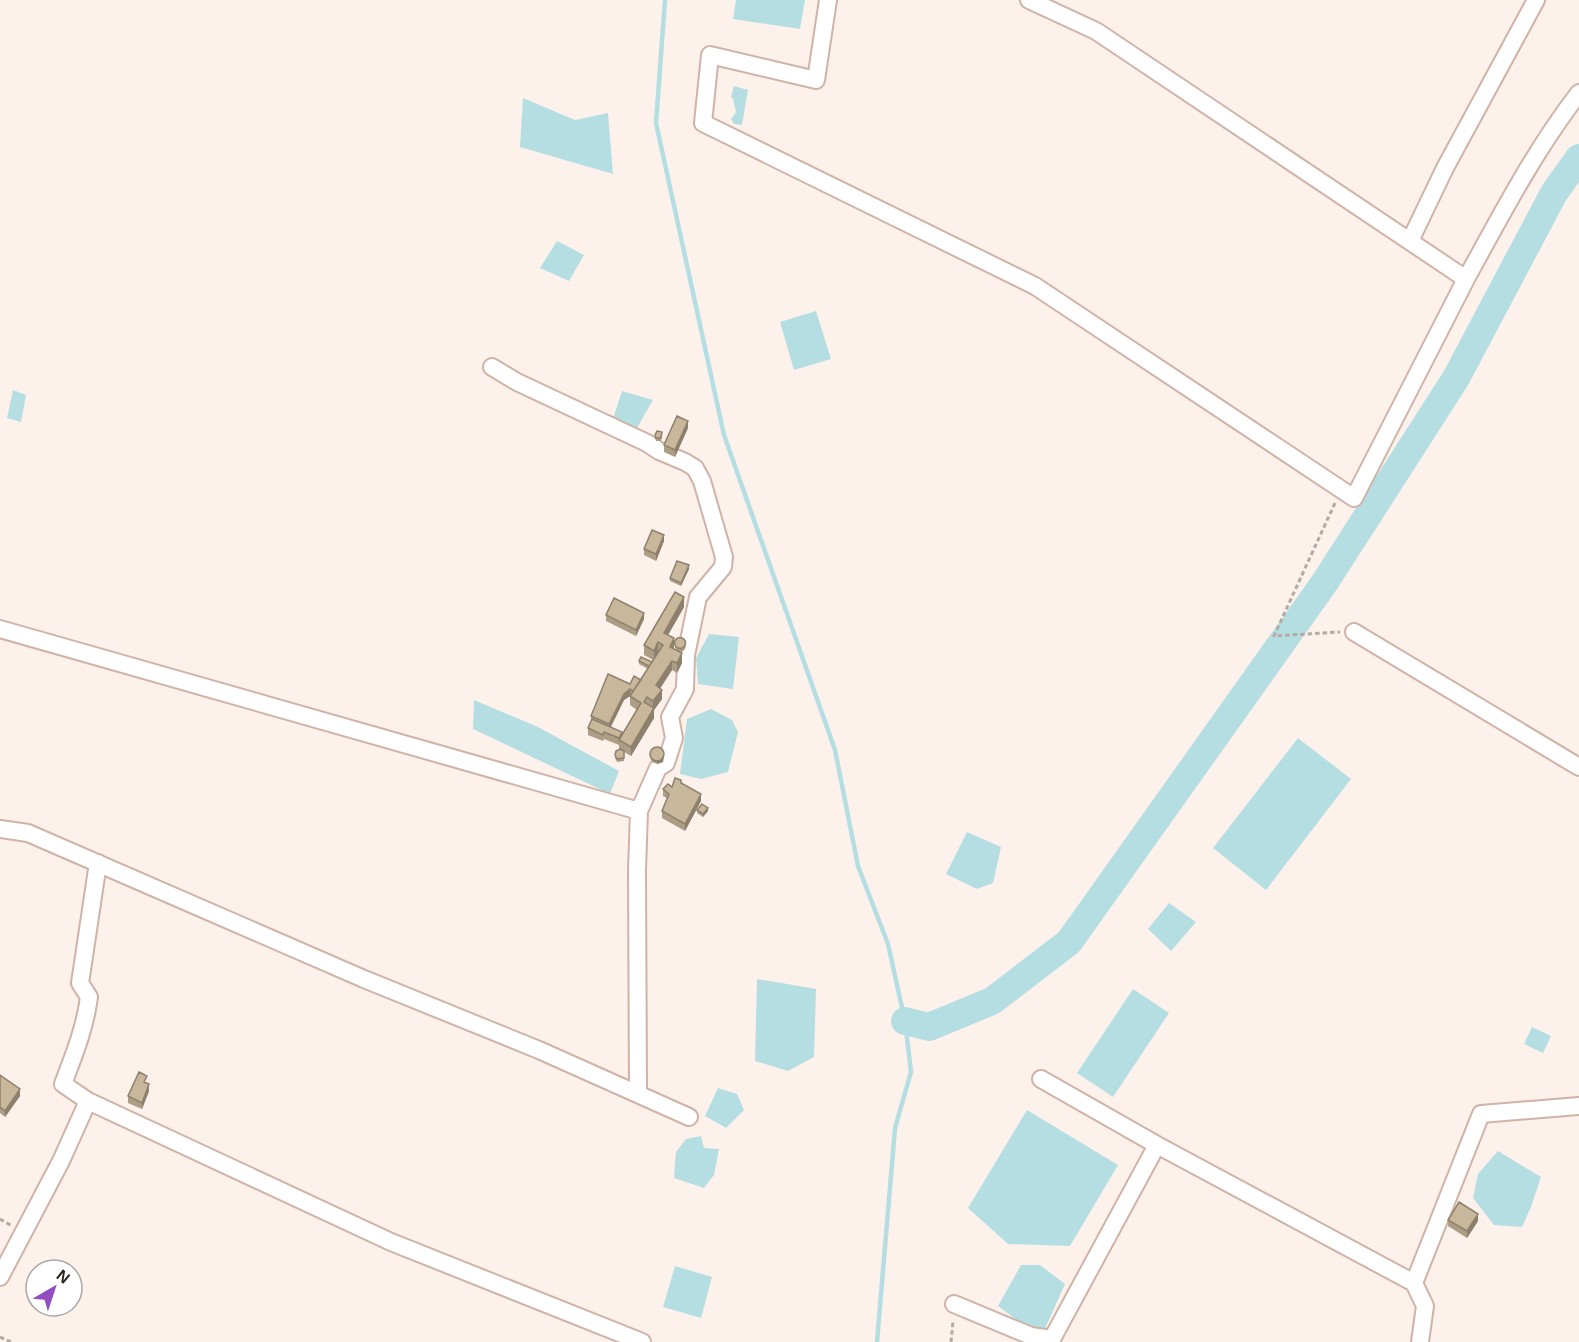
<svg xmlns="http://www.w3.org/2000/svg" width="1579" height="1342" font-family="Helvetica,sans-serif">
<rect width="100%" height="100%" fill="#fdf1ec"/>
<path fill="#b5dee2" d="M736,0H805L800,29L733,19Z
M734,86L748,90L742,125L734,124L731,119L736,112L733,99L731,97Z
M523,98L575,120L608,113L613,174L520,147Z
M557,241L584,255L569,281L540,268Z
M816,311L831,359L794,370L780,322Z
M13,390L26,395L21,422L7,418Z
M622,391L653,400L637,428L613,419Z
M709,634L739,637L733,689L698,684L696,658Z
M474,700L538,727L619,771L610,794L473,729Z
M711,709L732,720L738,732L728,772L701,779L680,774L687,719Z
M1298,738L1351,779L1266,890L1213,848Z
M967,832L1001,847L993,883L977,889L946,874Z
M1169,903L1196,922L1171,951L1148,929Z
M757,979L816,989L814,1057L788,1071L755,1061Z
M1133,989L1169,1013L1113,1097L1077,1073Z
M1532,1027L1551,1036L1543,1053L1524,1044Z
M718,1088L737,1094L744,1110L726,1128L705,1116Z
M1027,1110L1118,1165L1070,1246L1008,1244L968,1208Z
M701,1136L704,1148L719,1149L714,1175L704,1188L674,1178L676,1152L686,1139Z
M1498,1151L1541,1177L1531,1207L1522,1227L1494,1225L1473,1198L1478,1174Z
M1021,1265H1040L1065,1284L1044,1331L1018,1321L998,1306Z
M675,1266L712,1277L701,1318L663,1307Z"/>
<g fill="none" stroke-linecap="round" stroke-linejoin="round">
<path stroke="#b5dee2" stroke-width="4.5" d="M665,0L656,123L724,435L835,750L858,866L888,944L905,1021L911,1072L895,1128L877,1342"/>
<path stroke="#b5dee2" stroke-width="28" d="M905,1021L929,1027L992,1001L1069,942L1325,582L1456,378L1554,193L1579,158"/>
<g stroke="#cfb3a7" stroke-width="20">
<path id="minor" d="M828,0L816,80L710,55L703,123L1035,286L1354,498L1466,279L1096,31L1029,0
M1410,241L1445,168L1536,0
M1466,279C1501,215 1535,150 1579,93
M492,367L517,382L647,443L659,451L685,462L695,468L702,481L724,557L723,567L698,597L686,655L685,689L670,717L674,738L666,763L658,768L639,811L637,870L638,1093
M0,629L639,811
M1354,632L1579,767
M0,829L28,833L364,979L539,1050L689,1117
M98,863L80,983L89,997C85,1028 74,1055 63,1084L88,1101L391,1242L642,1342
M1041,1079L1157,1145L1414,1283L1481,1114L1579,1106
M0,1277L61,1161L88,1101
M1414,1283L1425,1306L1420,1342
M954,1304L1031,1336L1052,1339L1157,1145"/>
</g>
<path stroke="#b5a9a4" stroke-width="3" stroke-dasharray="4.5 3" stroke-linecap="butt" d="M1335,503L1274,636L1340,632
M0,1219L12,1226
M0,1337L11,1342
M951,1342L953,1321"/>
<use href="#minor" stroke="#fff" stroke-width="16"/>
</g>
<path fill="#ad9d85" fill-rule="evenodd" d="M688,428L675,457L664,452V445Z
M655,435L662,436L661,441H656L655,438Z
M664,541L656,561L644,555V549Z
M689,569L681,586L670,581V578Z
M684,607L668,635L674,648V649L677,651L675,647V640L686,645L685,649L682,652L677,651L682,663L677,673L672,670L660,688L662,699L654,710V718L631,756L624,752V761L617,762L615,758V755L619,750V745L604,739L603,741L588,735V728L591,721V716L630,684L641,680L648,669L639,664V661L652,662L653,660L644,655V645ZM630,696V705L637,710L622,734L611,727L624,700Z
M606,615L644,619L636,636L606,621Z
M650,754L664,756L663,762L657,764L652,762L650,757Z
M681,783L701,801L685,831L662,818V811L667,798L663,796V789L672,787Z
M697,810L708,811L703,817L697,813Z
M0,1075L20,1096L5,1117L0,1113Z
M147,1082L149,1091L142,1109L128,1103V1096Z
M1448,1220L1478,1221L1467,1238L1448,1226Z"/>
<path fill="#8d806c" d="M688,421V428L675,457V450Z
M664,535V541L656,561V554Z
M689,565V569L681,586V583Z
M684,597V607L664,642V633Z
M644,613V619L636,636V630Z
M674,638V648L670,656V647Z
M658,642V652L654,660V651Z
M682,653V663L677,673V663Z
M672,661V670L656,695V685Z
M630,689V696L624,700L609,730V724L624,694Z
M662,690V699L654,710V718L631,756V747L653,709V701Z
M664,753L663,762L657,764V761Z
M701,794V801L685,831V824Z
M708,808V811L703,817V814Z
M149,1084V1091L142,1109V1103Z
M20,1089V1096L5,1117V1111Z
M1478,1214V1221L1467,1238V1231Z"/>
<path fill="#c9b79b" stroke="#8d806c" stroke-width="1.5" d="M677,416L688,421L675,450L664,445Z
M657,431L662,432L661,438H656L655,435Z
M652,530L664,535L656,554L644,549Z
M677,561L689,565L681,583L670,578Z
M675,592L684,597L664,633L674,638L670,647L682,653L677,663L672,661L656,685L662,690L653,701L647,697L644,702L654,708L631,747L619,740L641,703L630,696L663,645L658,642L654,651L644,645Z
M614,598L644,613L636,630L606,615Z
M674.5 643a5.5 5.5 0 1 1 11 0a5.5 5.5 0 1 1-11 0Z
M641,657L652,662L649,666L639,661Z
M608,674L630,684L634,676L641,680L633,691L630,689L624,694L609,724L591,716Z
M592,719L622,732L619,738L604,732L603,735L588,728Z
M650 754a7 7 0 1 1 14 0a7 7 0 1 1-14 0Z
M620,749L624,751V758L617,759L615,755L616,751Z
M675,778L681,780V783L701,794L685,824L662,811L669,794L663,789L668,784L672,787Z
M702,804L708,808L703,814L697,810Z
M139,1072L147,1076L144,1082L149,1084L142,1103L128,1096Z
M0,1075L20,1089L5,1111L0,1107Z
M1459,1202L1478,1214L1467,1231L1448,1220Z"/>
<g transform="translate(54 1288) rotate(39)"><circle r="28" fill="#ffffff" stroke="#aba7a5" stroke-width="1.5"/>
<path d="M0-4.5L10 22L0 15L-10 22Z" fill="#924dc1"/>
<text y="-9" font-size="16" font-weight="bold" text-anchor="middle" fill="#2e231e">N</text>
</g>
</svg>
